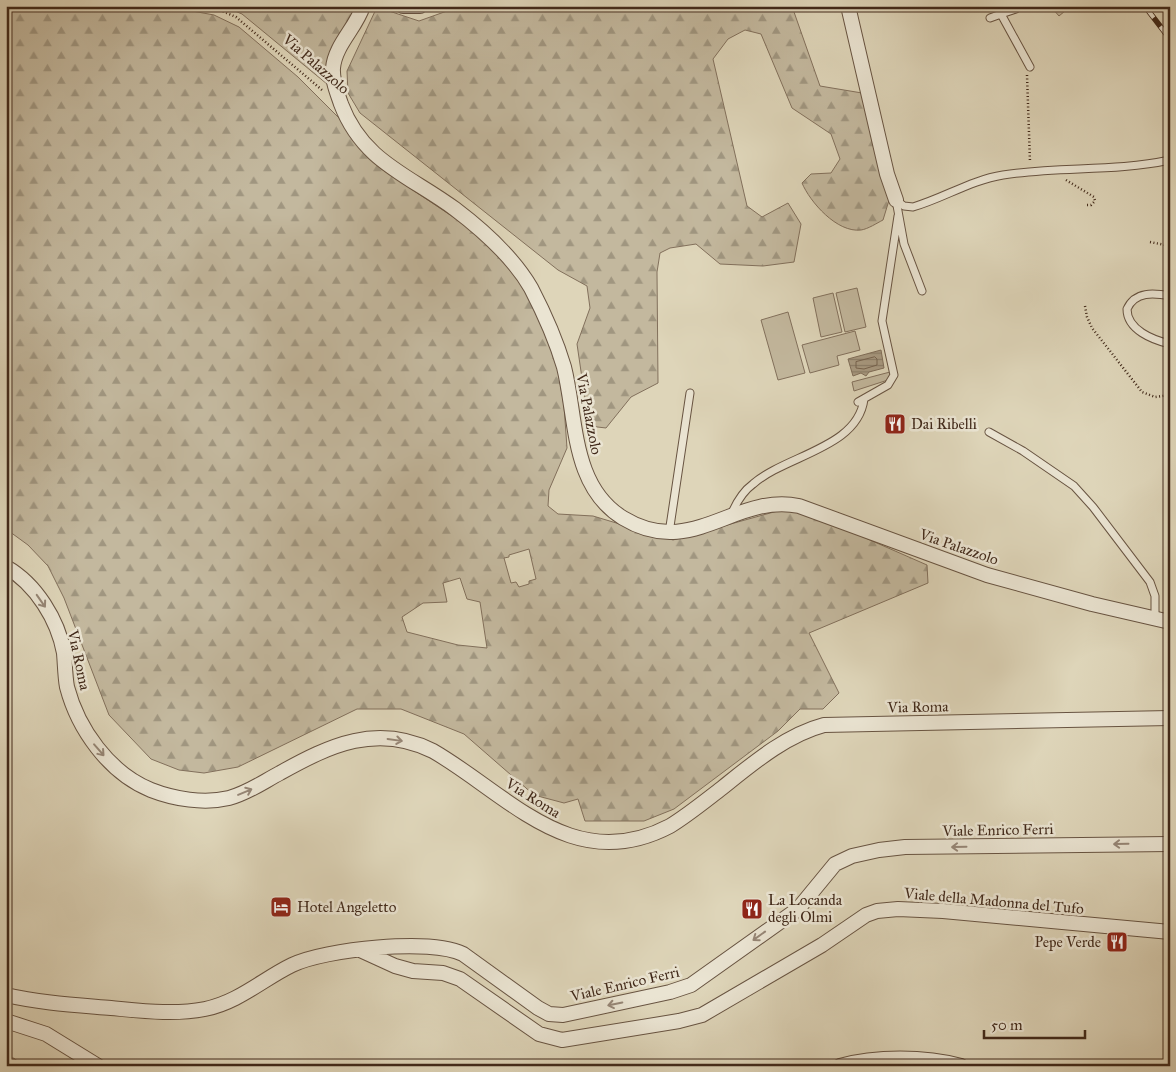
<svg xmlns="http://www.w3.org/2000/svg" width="1176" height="1072" font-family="'IM FELL Great Primer',serif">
<defs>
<pattern id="forest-firs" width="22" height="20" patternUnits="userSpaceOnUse" patternTransform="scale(1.25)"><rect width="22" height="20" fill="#c3b89e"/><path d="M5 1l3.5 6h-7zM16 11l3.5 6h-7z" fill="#a09680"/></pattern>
<pattern id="water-rules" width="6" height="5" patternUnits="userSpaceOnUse" patternTransform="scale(1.25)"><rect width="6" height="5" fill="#a99b83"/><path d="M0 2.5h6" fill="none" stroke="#8b7e6a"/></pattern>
</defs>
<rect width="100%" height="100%" fill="#ded5b9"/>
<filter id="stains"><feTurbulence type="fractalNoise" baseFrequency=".004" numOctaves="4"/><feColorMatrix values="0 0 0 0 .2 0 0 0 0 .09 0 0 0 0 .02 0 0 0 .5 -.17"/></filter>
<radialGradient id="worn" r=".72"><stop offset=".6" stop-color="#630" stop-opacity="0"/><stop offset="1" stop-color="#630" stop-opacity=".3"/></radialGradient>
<path fill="#c3b89e" stroke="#82705c" d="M1054,6H1071L1059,16L1052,8Z
M857,288L866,327L845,332L836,293Z
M833,293L842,332L821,337L813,298Z
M788,312L805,373L778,380L761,320Z
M855,331L860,350L837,356L839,365L810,373L802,345Z
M890,372L891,379L854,391L852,382Z"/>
<path fill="url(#forest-firs)" stroke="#82705c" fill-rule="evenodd" d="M6,6H165L214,15L239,27L298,77L339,118L356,143L380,168L477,233L509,266L532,301L556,359L564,406L567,448L549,490L548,506L558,514L593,516L673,540L781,510L813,515L927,565L928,583L809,633L839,693L823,709H800L778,731L674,809L644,821H585L578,799L564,803L534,795L464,734L401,709H357L238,767L204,773L179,770L151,759L109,715L64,598L48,566L28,545L6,529ZM529,549L536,579L529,581V584L519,587L516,582L511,583L504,558L509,557V555ZM460,578L467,599L480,602L487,648L458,645L407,632L402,617L423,603L447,602L443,583Z
M223,6H355L352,19L328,59L327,84L242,14Z
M461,6H789L794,12L820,86L862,93L890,197L883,220C877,223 868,229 861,230C837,233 810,202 802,183L811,174L831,173L840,159L831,134L792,108L761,34L745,30L728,39L713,59L747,206L762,217L788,203L801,224L794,262L763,266L720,264L696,244L670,248L660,253L657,272L658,383L631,397L606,428L589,426L577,344L590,308L587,286L558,270L360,113L348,93L347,71L377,7L419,21Z
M6,1053L25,1066H6Z"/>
<path fill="url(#water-rules)" stroke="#7f6d59" d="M881,350L884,368L869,372L866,376L861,373L853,376L848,359Z"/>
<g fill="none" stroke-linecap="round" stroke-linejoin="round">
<path stroke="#75624e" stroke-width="1" d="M875,357L877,359V365L864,369L856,368V362Z"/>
<g stroke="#685442" stroke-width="9">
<path id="service" d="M1016,9L1001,14L1030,67
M990,18L1001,14
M896,200L904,206L913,207C944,198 971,180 1003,175C1059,166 1114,172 1170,160
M896,200L904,244L922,291
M1170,296C1154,293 1135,291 1127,309C1127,330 1153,340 1170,344
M858,402L888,385L894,375L882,321L898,216
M989,432L1023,451L1074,486L1093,507L1150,582L1155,596V619
M731,515C736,503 742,492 753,484C786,455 858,448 864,399
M669,533L690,393"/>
</g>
<g stroke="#685442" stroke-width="16">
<path id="minor" d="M363,6C356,28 335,45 333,68C332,81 337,92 341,104C363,162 409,175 455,209C484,231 513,257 531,288C544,313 556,340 564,367C577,419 571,486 623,518C692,560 734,493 799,506L987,575L1092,604L1170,622
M403,6H420
M848,6L887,174L896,200
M6,567C36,584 58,620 64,653C65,664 65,676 67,687C78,729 109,773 151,790C174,799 204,804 229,798C248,793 263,782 280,773C330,745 377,723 433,751C509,795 573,877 670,826C688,815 705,801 722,788C752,764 786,735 824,725L1170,718
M360,950L395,966L413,971L443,973L460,979L539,1034L562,1040L679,1021L702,1015L822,945L866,915L877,911L898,909L943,911L1170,932
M6,995C40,1003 76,1005 111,1008C143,1011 174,1015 205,1009C239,1002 263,979 292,965C325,949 431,938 463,954L538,1008L549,1014L563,1015L670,992L691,985L798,909L835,864L852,856L879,850L905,847L1170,844
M6,1021L46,1034L98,1066
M840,1066C875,1056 925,1056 961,1066"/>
</g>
<path stroke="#41291a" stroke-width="2.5" stroke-dasharray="1 2.5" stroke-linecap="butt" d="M210,6L236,17L322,90
M1089,6L1092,10
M1027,75L1030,162
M1066,180L1094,197L1095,201L1091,205H1086
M1150,242L1170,246
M1085,306L1087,317L1092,328L1142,392L1155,397L1170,395"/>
<use href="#service" stroke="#eae4d2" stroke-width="7"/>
<use href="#minor" stroke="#eae4d2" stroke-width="14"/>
<g stroke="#41291a" stroke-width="5.5">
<path id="rail" d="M1147,9L1170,39"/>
</g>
<use href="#rail" stroke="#eae4d2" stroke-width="4" stroke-dasharray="11" stroke-linecap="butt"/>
</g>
<defs><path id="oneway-shaft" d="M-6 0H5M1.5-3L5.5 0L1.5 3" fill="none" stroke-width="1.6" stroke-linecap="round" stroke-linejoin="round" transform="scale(1.25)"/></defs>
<g stroke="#968676">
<use href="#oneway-shaft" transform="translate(41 601) rotate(55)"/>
<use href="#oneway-shaft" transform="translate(395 740) rotate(8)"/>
<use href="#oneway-shaft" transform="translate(99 750) rotate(49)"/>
<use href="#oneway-shaft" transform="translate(245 792) rotate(-23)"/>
<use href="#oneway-shaft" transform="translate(1121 844) rotate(179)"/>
<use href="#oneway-shaft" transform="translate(959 847) rotate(179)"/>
<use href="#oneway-shaft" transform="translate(759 936) rotate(144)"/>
<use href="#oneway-shaft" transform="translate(615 1004) rotate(168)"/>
</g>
<defs>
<g id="restaurant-square" transform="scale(1.125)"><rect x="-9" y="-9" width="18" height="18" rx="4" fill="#8f2418" stroke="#eae4d2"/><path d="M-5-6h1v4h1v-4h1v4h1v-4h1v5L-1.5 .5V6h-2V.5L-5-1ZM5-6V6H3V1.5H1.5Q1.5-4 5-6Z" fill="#fff"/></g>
<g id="hotel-square" transform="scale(1.125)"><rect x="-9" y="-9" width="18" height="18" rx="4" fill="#8f2418" stroke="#eae4d2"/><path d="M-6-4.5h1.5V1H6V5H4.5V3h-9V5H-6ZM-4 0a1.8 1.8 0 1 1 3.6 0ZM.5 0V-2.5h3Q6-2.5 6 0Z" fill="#fff"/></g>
</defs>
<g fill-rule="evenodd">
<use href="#restaurant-square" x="895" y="424"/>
<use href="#hotel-square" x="281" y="907"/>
<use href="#restaurant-square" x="752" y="909"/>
<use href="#restaurant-square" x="1117" y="942"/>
</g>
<g text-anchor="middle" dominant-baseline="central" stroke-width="5" stroke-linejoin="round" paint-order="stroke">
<g font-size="15" fill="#41291a" stroke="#eae4d2">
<text transform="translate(316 64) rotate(41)">Via Palazzolo</text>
<text transform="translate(589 414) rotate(79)">Via Palazzolo</text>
<text transform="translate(959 547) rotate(19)">Via Palazzolo</text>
<text transform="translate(79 660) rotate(78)">Via Roma</text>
<text transform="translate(918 707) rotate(-1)">Via Roma</text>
<text transform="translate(533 798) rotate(32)">Via Roma</text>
<text transform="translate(998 830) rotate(-1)">Viale Enrico Ferri</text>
<text transform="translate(994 901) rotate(5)">Viale della Madonna del Tufo</text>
<text transform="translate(625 984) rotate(-13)">Viale Enrico Ferri</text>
</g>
<g font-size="15" fill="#41291a" stroke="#eae4d2" text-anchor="start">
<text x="911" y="424">Dai Ribelli</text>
<text x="768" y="900">La Locanda<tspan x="768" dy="17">degli Olmi</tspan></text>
<text x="297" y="907">Hotel Angeletto</text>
<text x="1101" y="942" text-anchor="end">Pepe Verde</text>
</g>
</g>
<rect width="1176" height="1072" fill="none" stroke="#ded5b9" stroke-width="25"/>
<rect x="8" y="8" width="1161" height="1057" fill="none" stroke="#41291a" stroke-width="2.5"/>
<rect x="12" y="12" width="1151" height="1047" fill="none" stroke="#41291a"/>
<path d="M984 1030v8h101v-8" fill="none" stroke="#41291a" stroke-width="2.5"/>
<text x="991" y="1030" font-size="15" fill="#41291a" stroke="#eae4d2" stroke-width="4" paint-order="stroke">50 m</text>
<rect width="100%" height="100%" filter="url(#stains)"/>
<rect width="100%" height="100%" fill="url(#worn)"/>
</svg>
